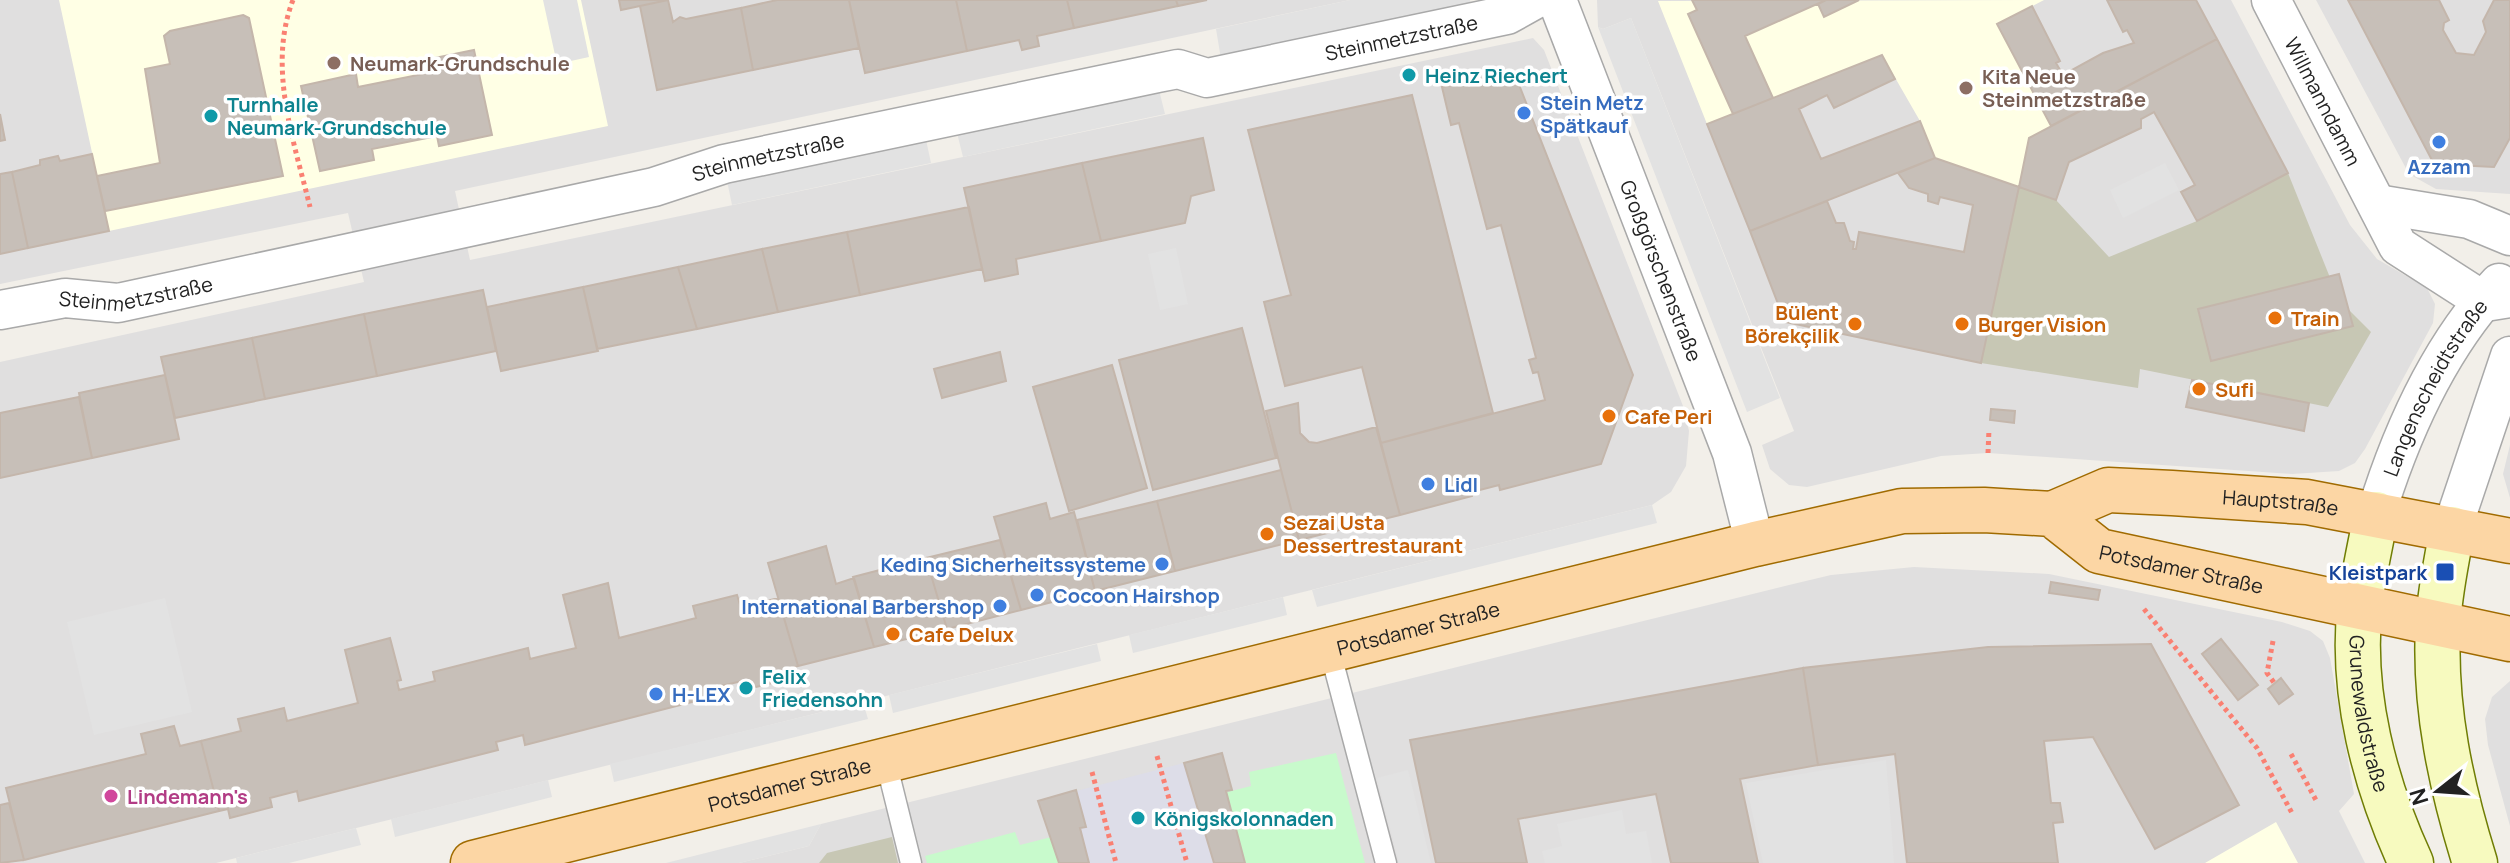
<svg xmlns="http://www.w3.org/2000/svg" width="2510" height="863" font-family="Manrope,sans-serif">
<rect width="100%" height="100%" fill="#f2efe9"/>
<path fill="#e0dfdf" d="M0,0H1350L455,191L470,260L1533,38L1544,50L1683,406L1689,431L1686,466L1671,492L1652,505L216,863H0V362L364,282L348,213L0,284Z
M1597,0H2231L2350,225L2377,259L2427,288L2435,304L2433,323L2365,449L2355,463L2339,471L2292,474L1988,453L1941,456L1807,487L1789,485L1770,469L1762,445L1794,431L1631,18L1603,29L1598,27Z
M2316,0H2510V194L2436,189L2409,174Z
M2510,445V498L2503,474Z
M1914,567L2049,574L2282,622L2310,631L2323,641L2330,658L2354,794L2339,811L2365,863H739L809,846L821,824L1789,585L1831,575Z
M2510,681V826L2488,745L2485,719L2492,697Z"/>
<path fill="#ffffe5" d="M59,0H581L608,126L109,231Z
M2044,0L1997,24L2051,126L2029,138L2019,187L1935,158L1920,121L1882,55L1707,124L1658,1Z
M2276,822L2298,863H2205Z"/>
<path fill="#c7c7b4" d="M2288,173L2339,300L2371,332L2328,407L2140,369L2138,388L1981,363L2019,187L2056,200L2109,257L2197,221Z
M892,837L898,863H819L827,853Z"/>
<path fill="#c8facc" d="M1336,753L1365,863H927L925,856L1015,832L1020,845L1251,786L1249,772Z"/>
<path fill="#e2e2e2" d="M543,0H577L589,57L557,64Z
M1350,0H1470L1471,4L1221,59L1216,29Z
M1631,18L1780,398L1747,412L1598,27L1603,29Z
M1158,86L1165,114L963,157L956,129Z
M925,135L931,163L732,205L726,176Z
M2165,163L2179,190L2123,218L2110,190Z
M1176,248L1188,304L1160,310L1148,254Z
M1652,505L1657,523L1317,607L1312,590Z
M1283,597L1287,615L1133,653L1129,635Z
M165,598L192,712L94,735L67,622Z
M1097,644L1101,661L893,713L889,695Z
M863,702L868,719L614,782L610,764Z
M1886,760L1894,863H1763L1746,783Z
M1408,770L1431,863H1399L1377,778Z
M548,780L552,797L395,837L391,819Z
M1622,810L1626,834L1646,831L1652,863H1545L1542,851L1562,846L1557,824Z
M821,824L809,846L739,863H666Z
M356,828L361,845L289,863H237L236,858Z"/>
<path fill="#dddde8" d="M1222,753L1232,790L1226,792L1245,863H1059L1038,801Z"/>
<path fill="#c7bfb8" stroke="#c4b6ab" stroke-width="2" d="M619,0H668L621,10Z
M668,0L673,22L680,17L686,19L741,8L753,70L657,90L640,6Z
M777,0H849L859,48L753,70L741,8Z
M849,0H956L967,51L865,73Z
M956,0H1067L1074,28L1037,36L1039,46L1022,50L1019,40L967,51Z
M1067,0H1176L1178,6L1074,28Z
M1176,0H1207L1178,6Z
M1692,0H1826L1745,36L1773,98L1733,114L1688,14L1697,10Z
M1826,0H1859L1824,17L1818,4Z
M2107,0H2196L2217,39L2051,126L1997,24L2032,6L2060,61L2056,63L2063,75L2103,53L2134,43L2127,30L2123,32Z
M2348,0H2439L2449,20L2444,23L2443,30L2456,53L2474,55L2486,32L2483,21L2494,0H2510V138L2494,167L2434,164Z
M243,15L249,18L283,176L105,211L97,176L160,163L145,69L170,64L164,36L170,31Z
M2217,39L2288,173L2197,221L2181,192L2195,185L2154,112L2141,119V128L2069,162L2056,200L2019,187L2029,138Z
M474,50L492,135L439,146L437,136L372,149L374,160L320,171L301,86L356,74L358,87L423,74L420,61Z
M1882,55L1895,79L1834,108L1827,95L1799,109L1821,159L1920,121L1935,158L1750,231L1707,124Z
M1514,72L1633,375L1601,464L1500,490L1499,485L1472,492V496L1400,515L1381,443L1545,400L1538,372L1533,373L1529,360L1536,358L1501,225L1487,229L1459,123L1451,125L1442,87Z
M1412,95L1493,413L1381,443L1362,367L1285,386L1264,302L1291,295L1248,130Z
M0,114L5,140L0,141Z
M1203,138L1214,190L1191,196L1185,223L1101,241L1082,163Z
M92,154L109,231L28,248L12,172L40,165V160L58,156L60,161Z
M1935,158L2019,187L1981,363L1785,322L1750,231L1827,201L1836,223H1844L1850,241L1854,242L1853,249H1856L1859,232L1964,252L1973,205L1940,197L1938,204L1928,201V194L1909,188L1898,173Z
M1082,163L1101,241L1016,259L1018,274L985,281L964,188Z
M12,172L28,248L0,254V174Z
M969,207L982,269L860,295L847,232Z
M847,232L860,295L778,312L762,249Z
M762,249L778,312L697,329L678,267Z
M678,267L697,329L597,349L583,287Z
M2339,274L2353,326L2211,361L2198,309Z
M583,287L598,351L501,371L487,307Z
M483,290L496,351L377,376L364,314Z
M364,314L377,376L265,399L252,338Z
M1242,328L1276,458L1153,490L1119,360Z
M252,338L265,399L175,418L161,357Z
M1000,352L1006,381L942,398L934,369Z
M1112,365L1147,488L1069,511L1033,387Z
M165,375L179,439L92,458L79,393Z
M2192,380L2309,403L2304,431L2186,407Z
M79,397L92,458L0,478V413Z
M1298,403L1300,433L1309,442L1317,443L1376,427L1400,515L1299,540L1266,411Z
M1991,409L2015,411L2014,423L1990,420Z
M1281,470L1299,540L1175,571L1157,501Z
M1157,501L1175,571L1095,591L1077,520Z
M1046,503L1050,519L1074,512L1095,591L1021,610L994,517Z
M1000,540L1021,610L947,629L926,558Z
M826,546L836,584L854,578L874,647L798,666L768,563Z
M926,558L947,629L874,647L853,577Z
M2051,582L2100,590L2098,600L2049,593Z
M608,583L619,638L696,618L693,606L737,595L741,608L778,598L798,666L790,669L792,678L748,689L746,680L721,686L723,694L525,745L523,735L496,742L498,750L299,801L297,791L270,798L272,807L230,818L228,809L219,811L201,741L241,731L238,719L284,708L287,721L358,703L345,650L390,638L401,680L397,681L399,690L435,681L433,672L528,648L530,659L546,655L576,648L563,595Z
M2221,639L2258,685L2238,700L2202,654Z
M2151,644L2239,805L2155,849L2093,737L2044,741L2051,803H2060L2063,822L2053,823L2058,863H1907L1895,754L1818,765L1803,668L1988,647Z
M1803,668L1818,765L1740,779L1758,863H1671L1656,794L1518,819L1527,863H1436L1410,740Z
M2281,678L2293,694L2279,704L2268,689Z
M174,726L180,746L201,741L219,811L24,860L6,788L146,754L141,734Z
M1222,753L1232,790L1226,791L1245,863H1214L1184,763Z
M1076,790L1086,827L1080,828L1089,863H1059L1038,801Z
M9,803L24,860L0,863V805Z"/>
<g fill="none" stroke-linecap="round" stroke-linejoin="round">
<g stroke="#a9a9a9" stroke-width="23">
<path id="lane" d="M1330,651L1386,863
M886,762L911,863"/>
</g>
<g stroke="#a9a9a9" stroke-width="41">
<g id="street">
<path id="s1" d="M1557,0L1732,453L1755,544"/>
<path id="s2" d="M2271,0L2398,246L2485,302L2510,298"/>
<path d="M2377,204L2469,219L2510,236"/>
<path id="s3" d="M0,310L65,298L118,303L654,187L724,164L1158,73L1178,69L1207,78L1507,15L1534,0"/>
<path id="s4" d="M2376,514C2401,433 2440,346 2499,283"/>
<path d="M2452,529L2510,356"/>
</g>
</g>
<g stroke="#707d05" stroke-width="47">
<g id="secondary">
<path id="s5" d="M2376,514C2371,544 2363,575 2360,605C2350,693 2375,785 2411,863"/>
<path d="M2452,529C2447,561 2439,594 2438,626C2434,708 2451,786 2475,863"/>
</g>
</g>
<g stroke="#a06b00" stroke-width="47">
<g id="primary">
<path id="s6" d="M2052,514L2108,490L2172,493L2307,502L2510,541"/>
<path id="s7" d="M473,863L1755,544L1902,511L1984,510L2052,514L2099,551L2510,639"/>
</g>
</g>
<path stroke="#fa8072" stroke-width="5" stroke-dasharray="4 4" stroke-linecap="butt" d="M293,0C267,67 294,141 310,207
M1988,453L1989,429
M2144,609L2257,748L2293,815
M2273,641L2267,673L2275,684
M2291,754L2317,802
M1157,756L1187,863
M1092,772L1116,863"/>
<use href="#lane" stroke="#fff" stroke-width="20"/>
<use href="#street" stroke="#fff" stroke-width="38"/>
<use href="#secondary" stroke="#f7fabf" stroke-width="44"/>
<use href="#primary" stroke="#fcd6a4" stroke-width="44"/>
</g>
<g fill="#8d6e63" stroke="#fff" stroke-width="3">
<circle cx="334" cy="63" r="8"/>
<circle cx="1966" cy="88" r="8"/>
</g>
<g fill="#0f9aa8" stroke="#fff" stroke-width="3">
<circle cx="1409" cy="75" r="8"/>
<circle cx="211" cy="116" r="8"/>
<circle cx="746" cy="688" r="8"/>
<circle cx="1138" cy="818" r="8"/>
</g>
<g fill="#3f7fe0" stroke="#fff" stroke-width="3">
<circle cx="1524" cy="113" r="8"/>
<circle cx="2439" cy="142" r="8"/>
<circle cx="1428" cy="484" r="8"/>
<circle cx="1162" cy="564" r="8"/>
<circle cx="1037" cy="595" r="8"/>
<circle cx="1000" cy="606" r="8"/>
<circle cx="656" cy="694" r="8"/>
</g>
<g fill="#e8710a" stroke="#fff" stroke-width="3">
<circle cx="2275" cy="318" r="8"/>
<circle cx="1855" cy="324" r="8"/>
<circle cx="1962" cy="324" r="8"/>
<circle cx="2199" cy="389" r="8"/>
<circle cx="1609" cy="416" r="8"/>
<circle cx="1267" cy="534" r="8"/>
<circle cx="893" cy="634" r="8"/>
</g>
<rect fill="#1a4fb4" stroke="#fff" stroke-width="3" x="2435" y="562" width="20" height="20" rx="4"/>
<circle fill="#d1479c" stroke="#fff" stroke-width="3" cx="111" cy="796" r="8"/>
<g text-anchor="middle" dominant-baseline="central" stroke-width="7" stroke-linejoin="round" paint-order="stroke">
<g font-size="20" fill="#222" stroke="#fff">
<text stroke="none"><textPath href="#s3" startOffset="1434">Steinmetzstraße</textPath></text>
<text stroke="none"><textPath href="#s2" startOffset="114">Willmanndamm</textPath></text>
<text stroke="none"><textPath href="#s3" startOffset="786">Steinmetzstraße</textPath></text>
<text stroke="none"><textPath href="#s1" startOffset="290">Großgörschenstraße</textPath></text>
<text stroke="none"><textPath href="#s3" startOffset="138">Steinmetzstraße</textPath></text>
<text stroke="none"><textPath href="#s4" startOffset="140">Langenscheidtstraße</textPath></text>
<text stroke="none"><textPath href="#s6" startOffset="234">Hauptstraße</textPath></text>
<text stroke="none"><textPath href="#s7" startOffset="1766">Potsdamer Straße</textPath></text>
<text stroke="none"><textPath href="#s7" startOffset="974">Potsdamer Straße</textPath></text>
<text stroke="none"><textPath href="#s5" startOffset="202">Grunewaldstraße</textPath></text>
<text stroke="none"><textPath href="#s7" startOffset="326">Potsdamer Straße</textPath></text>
</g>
<g font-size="20" font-weight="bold" fill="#785e54" stroke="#fff" text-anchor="start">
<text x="350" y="63">Neumark-Grundschule</text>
<text x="1982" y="76">Kita Neue<tspan x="1982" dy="23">Steinmetzstraße</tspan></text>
</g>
<g font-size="20" font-weight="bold" fill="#0d838f" stroke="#fff" text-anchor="start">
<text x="1425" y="75">Heinz Riechert</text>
<text x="227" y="104">Turnhalle<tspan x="227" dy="23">Neumark-Grundschule</tspan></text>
<text x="762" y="676">Felix<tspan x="762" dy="23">Friedensohn</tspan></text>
<text x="1154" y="818">Königskolonnaden</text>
</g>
<g font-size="20" font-weight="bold" fill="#366cbe" stroke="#fff" text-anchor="start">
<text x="1540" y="102">Stein Metz<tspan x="1540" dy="23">Spätkauf</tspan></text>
<text x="2439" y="166" text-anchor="middle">Azzam</text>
<text x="1444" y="484">Lidl</text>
<text x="1146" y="564" text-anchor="end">Keding Sicherheitssysteme</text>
<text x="1053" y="595">Cocoon Hairshop</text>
<text x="984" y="606" text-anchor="end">International Barbershop</text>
<text x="672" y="694">H-LEX</text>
</g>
<g font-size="20" font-weight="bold" fill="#c56008" stroke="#fff" text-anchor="start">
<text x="1839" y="312" text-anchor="end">Bülent<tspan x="1839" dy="23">Börekçilik</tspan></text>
<text x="2291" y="318">Train</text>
<text x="1978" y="324">Burger Vision</text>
<text x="2215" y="389">Sufi</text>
<text x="1625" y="416">Cafe Peri</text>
<text x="1283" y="522">Sezai Usta<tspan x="1283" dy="23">Dessertrestaurant</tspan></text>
<text x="909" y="634">Cafe Delux</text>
</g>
<g font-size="20" font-weight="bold" fill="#164399" stroke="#fff" text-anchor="end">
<text x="2427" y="572">Kleistpark</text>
</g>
<g font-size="20" font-weight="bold" fill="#b23c85" stroke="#fff" text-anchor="start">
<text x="127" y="796">Lindemann's</text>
</g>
</g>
<g transform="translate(2438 791) rotate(253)" stroke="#ffffff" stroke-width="6" paint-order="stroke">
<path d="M0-6L14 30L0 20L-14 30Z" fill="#222222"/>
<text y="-12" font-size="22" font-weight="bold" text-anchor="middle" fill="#222222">N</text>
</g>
</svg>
